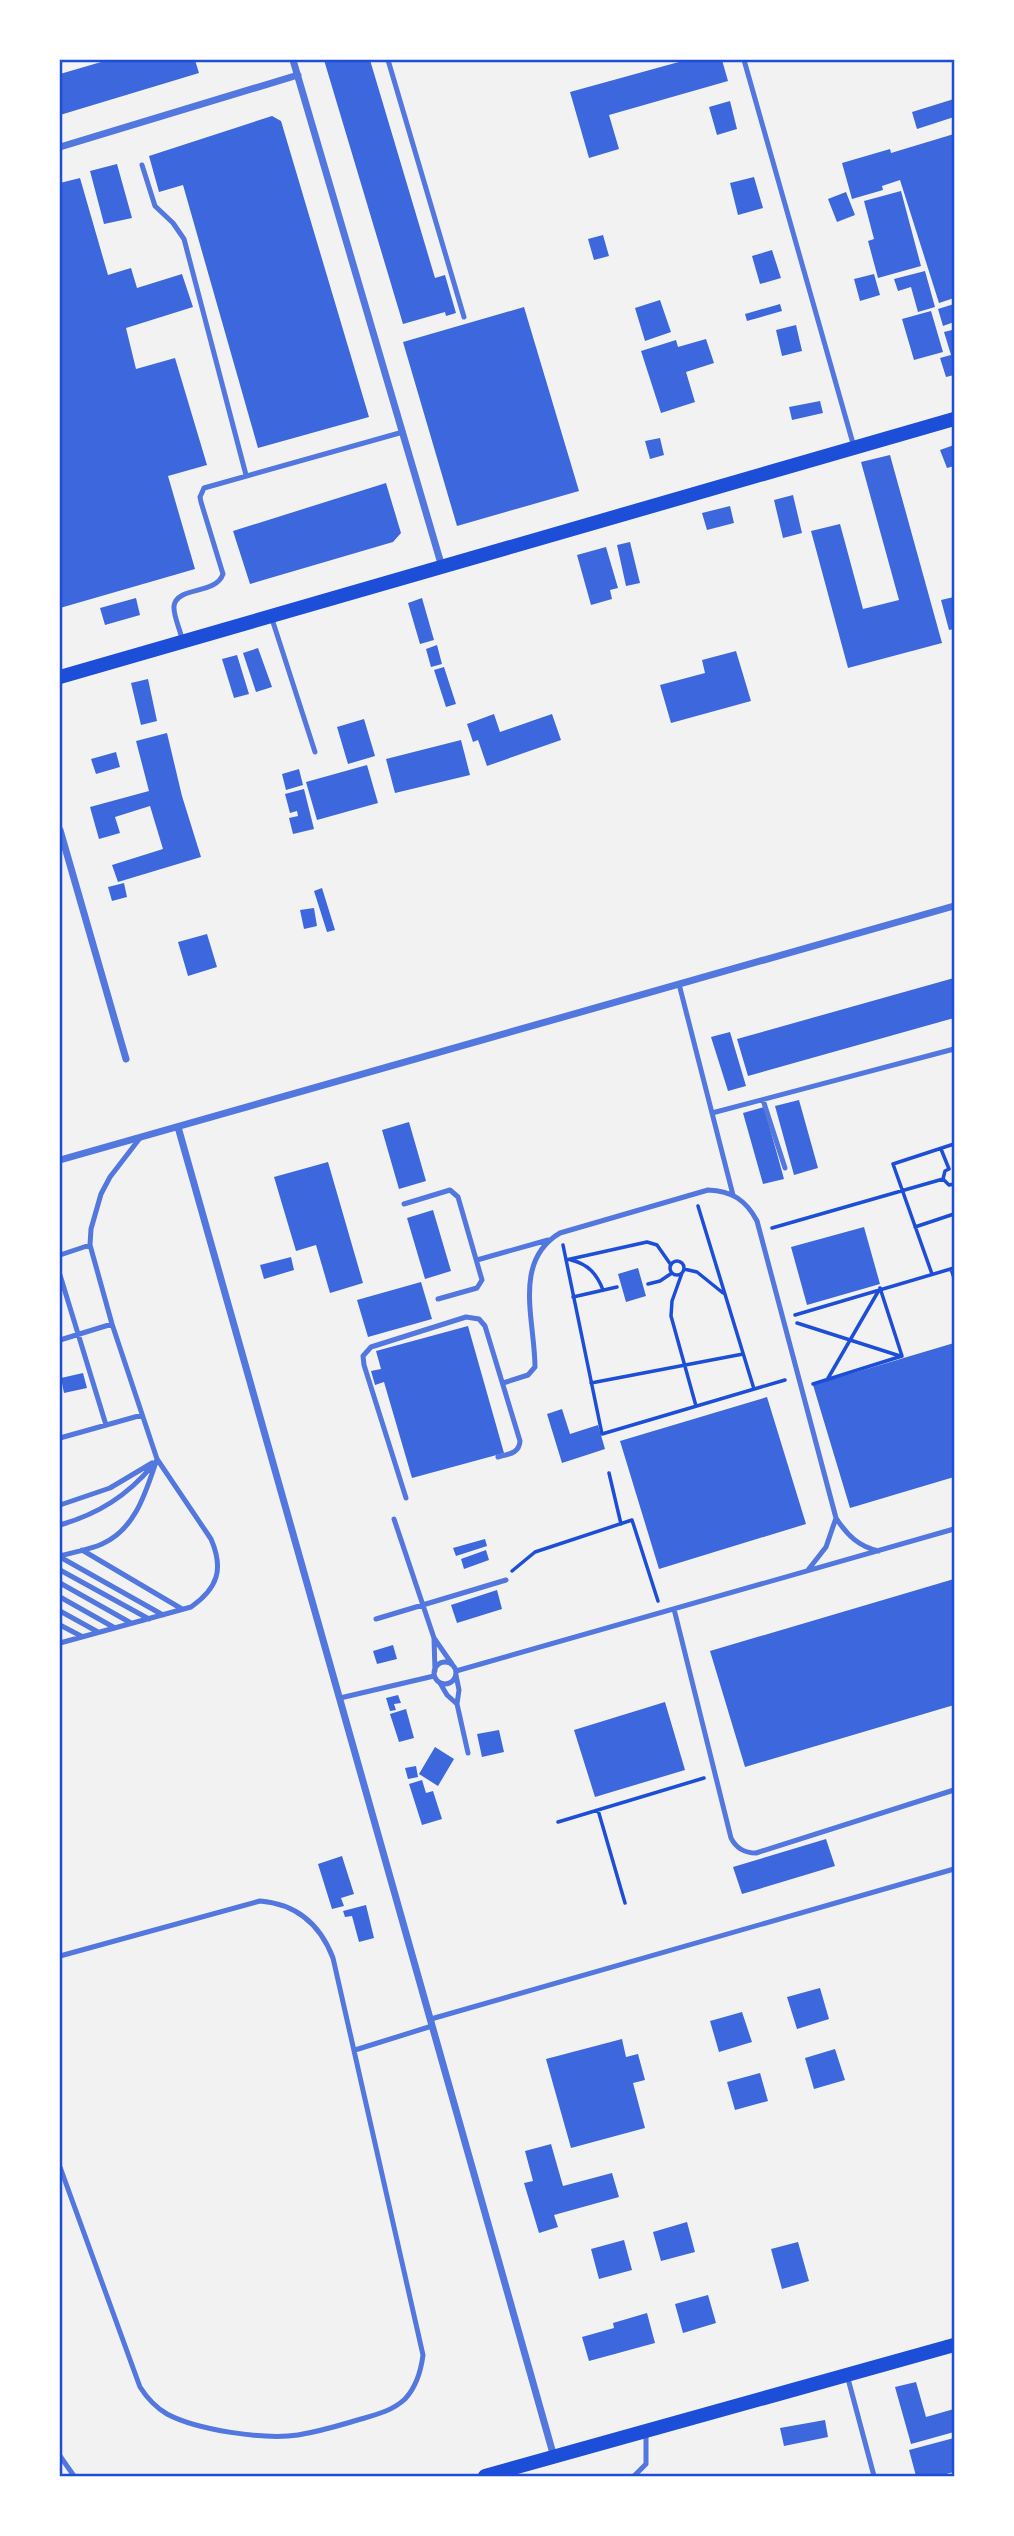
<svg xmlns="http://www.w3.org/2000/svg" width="1014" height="2536" font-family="Figtree,sans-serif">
<rect width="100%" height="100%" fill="#f2f2f2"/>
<path fill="#3d67dc" d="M108,60H195L199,73L60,115V74Z
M324,60H370L435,278L445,275L456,313L446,316L445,312L403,324Z
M686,60H722L728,81L609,115L619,149L589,158L570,92Z
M954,99V117L917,129L912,112Z
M730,101L737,129L717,135L709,107Z
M272,116L281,121L369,417L258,448L183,185L159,192L149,156Z
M954,134V298L939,303L900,180L882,186L883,190L852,199L842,163L890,149L891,153Z
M117,164L132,218L104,224L90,171Z
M754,177L763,208L738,215L730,183Z
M80,178L108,275L131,268L137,288L182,274L193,307L126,328L136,369L175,358L207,465L168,476L195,569L60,608V183Z
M901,191L921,266L878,278L868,241L874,239L864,201Z
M846,192L855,215L837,222L828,199Z
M603,235L609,256L594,260L588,239Z
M772,250L781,278L760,284L752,256Z
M925,271L935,307L918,312L911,287L898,291L894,279Z
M874,274L880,295L860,301L854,279Z
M660,300L671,332L645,341L635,308Z
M780,304L782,311L747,321L745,314Z
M954,304V322L943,326L938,309Z
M524,307L579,491L457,526L403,342Z
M931,311L943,352L914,360L902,319Z
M796,325L802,351L782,356L776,330Z
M952,330L954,339V375L946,377L940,358L951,355L944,332Z
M706,339L714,363L686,372L695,402L661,413L641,351L676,340L678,347Z
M820,401L823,413L792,420L789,407Z
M660,438L664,455L650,459L645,441Z
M954,445V466L947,468L940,450Z
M890,455L942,643L848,668L811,531L840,524L863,609L899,600L861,462Z
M386,483L401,533L393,542L250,584L233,531Z
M793,495L802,533L783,538L774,500Z
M730,506L734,523L707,530L702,513Z
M630,542L640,583L626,586L617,545Z
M606,547L618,588L610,590L612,599L591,605L577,555Z
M954,597V629L949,630L941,600Z
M136,598L140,615L105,625L100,608Z
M422,598L434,640L420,644L408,603Z
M437,645L442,664L431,667L426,649Z
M258,648L272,687L256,692L243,653Z
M736,651L751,701L671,723L660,685L705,673L702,660Z
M237,655L249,694L234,698L222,659Z
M444,667L456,704L446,707L434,670Z
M148,679L157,721L141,725L131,683Z
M494,714L500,732L552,714L561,740L487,766L478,740L473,742L467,724Z
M364,719L375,756L348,764L337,727Z
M167,733L182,796L201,857L118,882L112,865L163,849L150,806L115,817L120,833L99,839L90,807L149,791L136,741Z
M461,740L470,775L395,793L386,759Z
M116,752L120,767L96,774L91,759Z
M367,765L378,803L317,820L306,782Z
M299,769L303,785L286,790L282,774Z
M304,789L314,829L293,834L289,818L298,816L297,811L290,813L285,794Z
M124,883L127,897L112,901L108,887Z
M322,888L335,930L327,932L314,891Z
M314,908L317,926L304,929L300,910Z
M207,934L217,967L188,976L178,942Z
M954,978V1018L748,1076L737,1039Z
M730,1032L746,1086L728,1091L711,1037Z
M799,1100L818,1168L794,1175L775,1106Z
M764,1107L784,1179L763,1184L743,1113Z
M409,1122L426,1181L399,1189L382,1130Z
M328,1162L363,1283L330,1293L316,1245L296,1251L274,1177Z
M433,1210L451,1271L425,1279L407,1218Z
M864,1227L880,1284L807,1305L791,1247Z
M291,1257L294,1270L264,1279L260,1265Z
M638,1268L646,1296L626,1302L618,1274Z
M421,1282L432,1319L368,1337L357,1300Z
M468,1326L504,1453L412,1478L384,1382L375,1385L371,1371L381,1369L376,1351Z
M954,1343V1477L850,1508L813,1385Z
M83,1373L87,1388L64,1393L61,1378Z
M767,1397L806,1524L659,1569L620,1441Z
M562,1409L570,1434L598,1425L605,1449L562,1463L547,1414Z
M485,1539L487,1546L456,1556L453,1548Z
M486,1550L489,1560L464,1569L461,1559Z
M954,1579V1705L745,1767L710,1651Z
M497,1590L502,1609L457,1623L451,1605Z
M393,1645L397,1659L377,1664L373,1651Z
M398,1695L401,1703L394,1704L396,1710L390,1711L386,1698Z
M665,1702L685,1770L595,1797L574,1730Z
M406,1709L414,1738L399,1742L390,1714Z
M499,1730L504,1752L482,1757L477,1734Z
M435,1747L454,1759L438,1786L419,1774Z
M416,1766L418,1777L408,1779L405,1768Z
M422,1780L426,1793L433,1791L442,1819L422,1825L409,1784Z
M826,1839L835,1866L742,1894L733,1867Z
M342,1856L354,1894L341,1898L344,1906L332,1909L318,1864Z
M366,1905L374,1938L359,1942L352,1916L345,1917L343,1911Z
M820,1988L829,2019L797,2029L787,1997Z
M742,2012L752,2042L719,2052L710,2021Z
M622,2039L626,2057L638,2054L645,2080L633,2083L645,2128L571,2148L546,2059Z
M835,2049L845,2080L814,2089L805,2058Z
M760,2073L768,2101L735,2110L727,2082Z
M551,2144L563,2186L612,2173L619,2197L554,2215L558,2227L539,2233L524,2183L533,2181L525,2151Z
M687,2222L695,2252L661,2261L653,2232Z
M624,2240L632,2270L599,2279L591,2249Z
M798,2242L809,2281L782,2289L771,2249Z
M708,2295L716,2323L683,2333L675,2304Z
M647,2313L655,2343L589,2361L582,2337L614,2328L613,2323Z
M916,2382L926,2417L954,2409V2432L911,2444L895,2387Z
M825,2420L828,2437L784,2446L780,2428Z
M954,2438V2472L938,2476H916L909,2450Z"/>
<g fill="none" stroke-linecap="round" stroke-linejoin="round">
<path stroke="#1d4ed8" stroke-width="3.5" d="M941,1149L949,1169
M949,1169L945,1171L943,1179L949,1185L954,1184
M698,1206L754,1389
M915,1227L954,1214
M772,1228L943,1179
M563,1245L602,1434L785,1380
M566,1260L647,1242L657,1245L671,1265
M571,1260C588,1264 597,1274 603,1290
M670 1268a7 7 0 1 1 14 0a7 7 0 1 1-14 0Z
M684,1269L697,1272L723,1293
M951,1269L954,1278
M682,1273L672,1301L671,1316L696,1406
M932,1274L893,1164L954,1144
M648,1284L660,1281L672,1273
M573,1297L617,1287
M795,1315L954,1268
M797,1323L900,1356
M827,1380L879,1290
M591,1383L743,1354
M813,1384L902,1356L880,1288
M609,1473L621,1524
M512,1571L535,1552L632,1520L658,1601
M598,1810L625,1903
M558,1822L704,1778"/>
<path stroke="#5277de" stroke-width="5" d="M388,60L464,317
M744,60L854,447
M142,165L155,206L173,223L184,239L246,475
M272,619L315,752
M182,639C180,629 173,615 174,606C177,586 216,595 223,574L201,502L200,497L204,488L403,432
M679,984L733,1195
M763,1100L785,1168
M712,1113L954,1049
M404,1204L450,1190L458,1197L482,1280L477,1288L438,1299
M60,1255L90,1245
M477,1260L548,1240
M60,1275L106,1425
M60,1340L112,1324
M503,1383L528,1375L535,1367C535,1321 512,1261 560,1233L708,1190C732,1191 746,1200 757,1221L836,1518C847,1535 859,1547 879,1551
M60,1438L142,1415
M406,1498L364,1365L363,1356L371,1347L466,1317L479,1319L485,1326L520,1441C519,1454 508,1454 498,1457
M60,1505L110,1488L152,1463
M394,1519L434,1638L435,1671
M60,1525C98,1514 127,1496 153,1465
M82,1550L182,1609
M60,1556C73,1552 89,1550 102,1544C136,1529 146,1491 157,1459
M60,1557L163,1615
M60,1570L149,1619
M808,1570L826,1547L836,1518
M60,1583L131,1623
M60,1597L115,1628
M674,1609L731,1838C736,1848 744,1853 756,1853L954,1790
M60,1611L98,1632
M376,1619L506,1580
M60,1625L81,1636
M434,1638L452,1664
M60,1643L191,1607C218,1588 224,1569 211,1539L157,1459L112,1324L90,1245L91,1229L101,1194L110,1177L140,1138
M434 1673a11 11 0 1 1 22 0a11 11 0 1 1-22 0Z
M456,1671L954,1529
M456,1675L459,1690L457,1704L468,1753
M440,1683L447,1695L457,1704
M340,1698L434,1676
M60,1956L260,1901C297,1904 320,1924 333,1958L423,2355C421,2371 417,2386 405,2399C390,2413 370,2416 351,2422C334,2427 316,2432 298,2435C264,2440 197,2430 167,2414C155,2407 147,2398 140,2387L60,2167
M431,2019L954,1869
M355,2050L432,2026
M847,2375L874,2476
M60,2456L74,2476
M634,2476L646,2464V2433"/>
<path stroke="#5277de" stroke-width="7" d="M293,60L442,567
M60,147L298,75
M60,830L126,1059
M178,1127L554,2457
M60,1160L954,906"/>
<path stroke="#1d4ed8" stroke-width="14" d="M60,677L954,419
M485,2476L954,2345"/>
</g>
<rect width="1014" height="2536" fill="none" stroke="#ffffff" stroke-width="122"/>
<rect x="61" y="61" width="892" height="2414" fill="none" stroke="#1d4ed8" stroke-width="2.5"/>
</svg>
